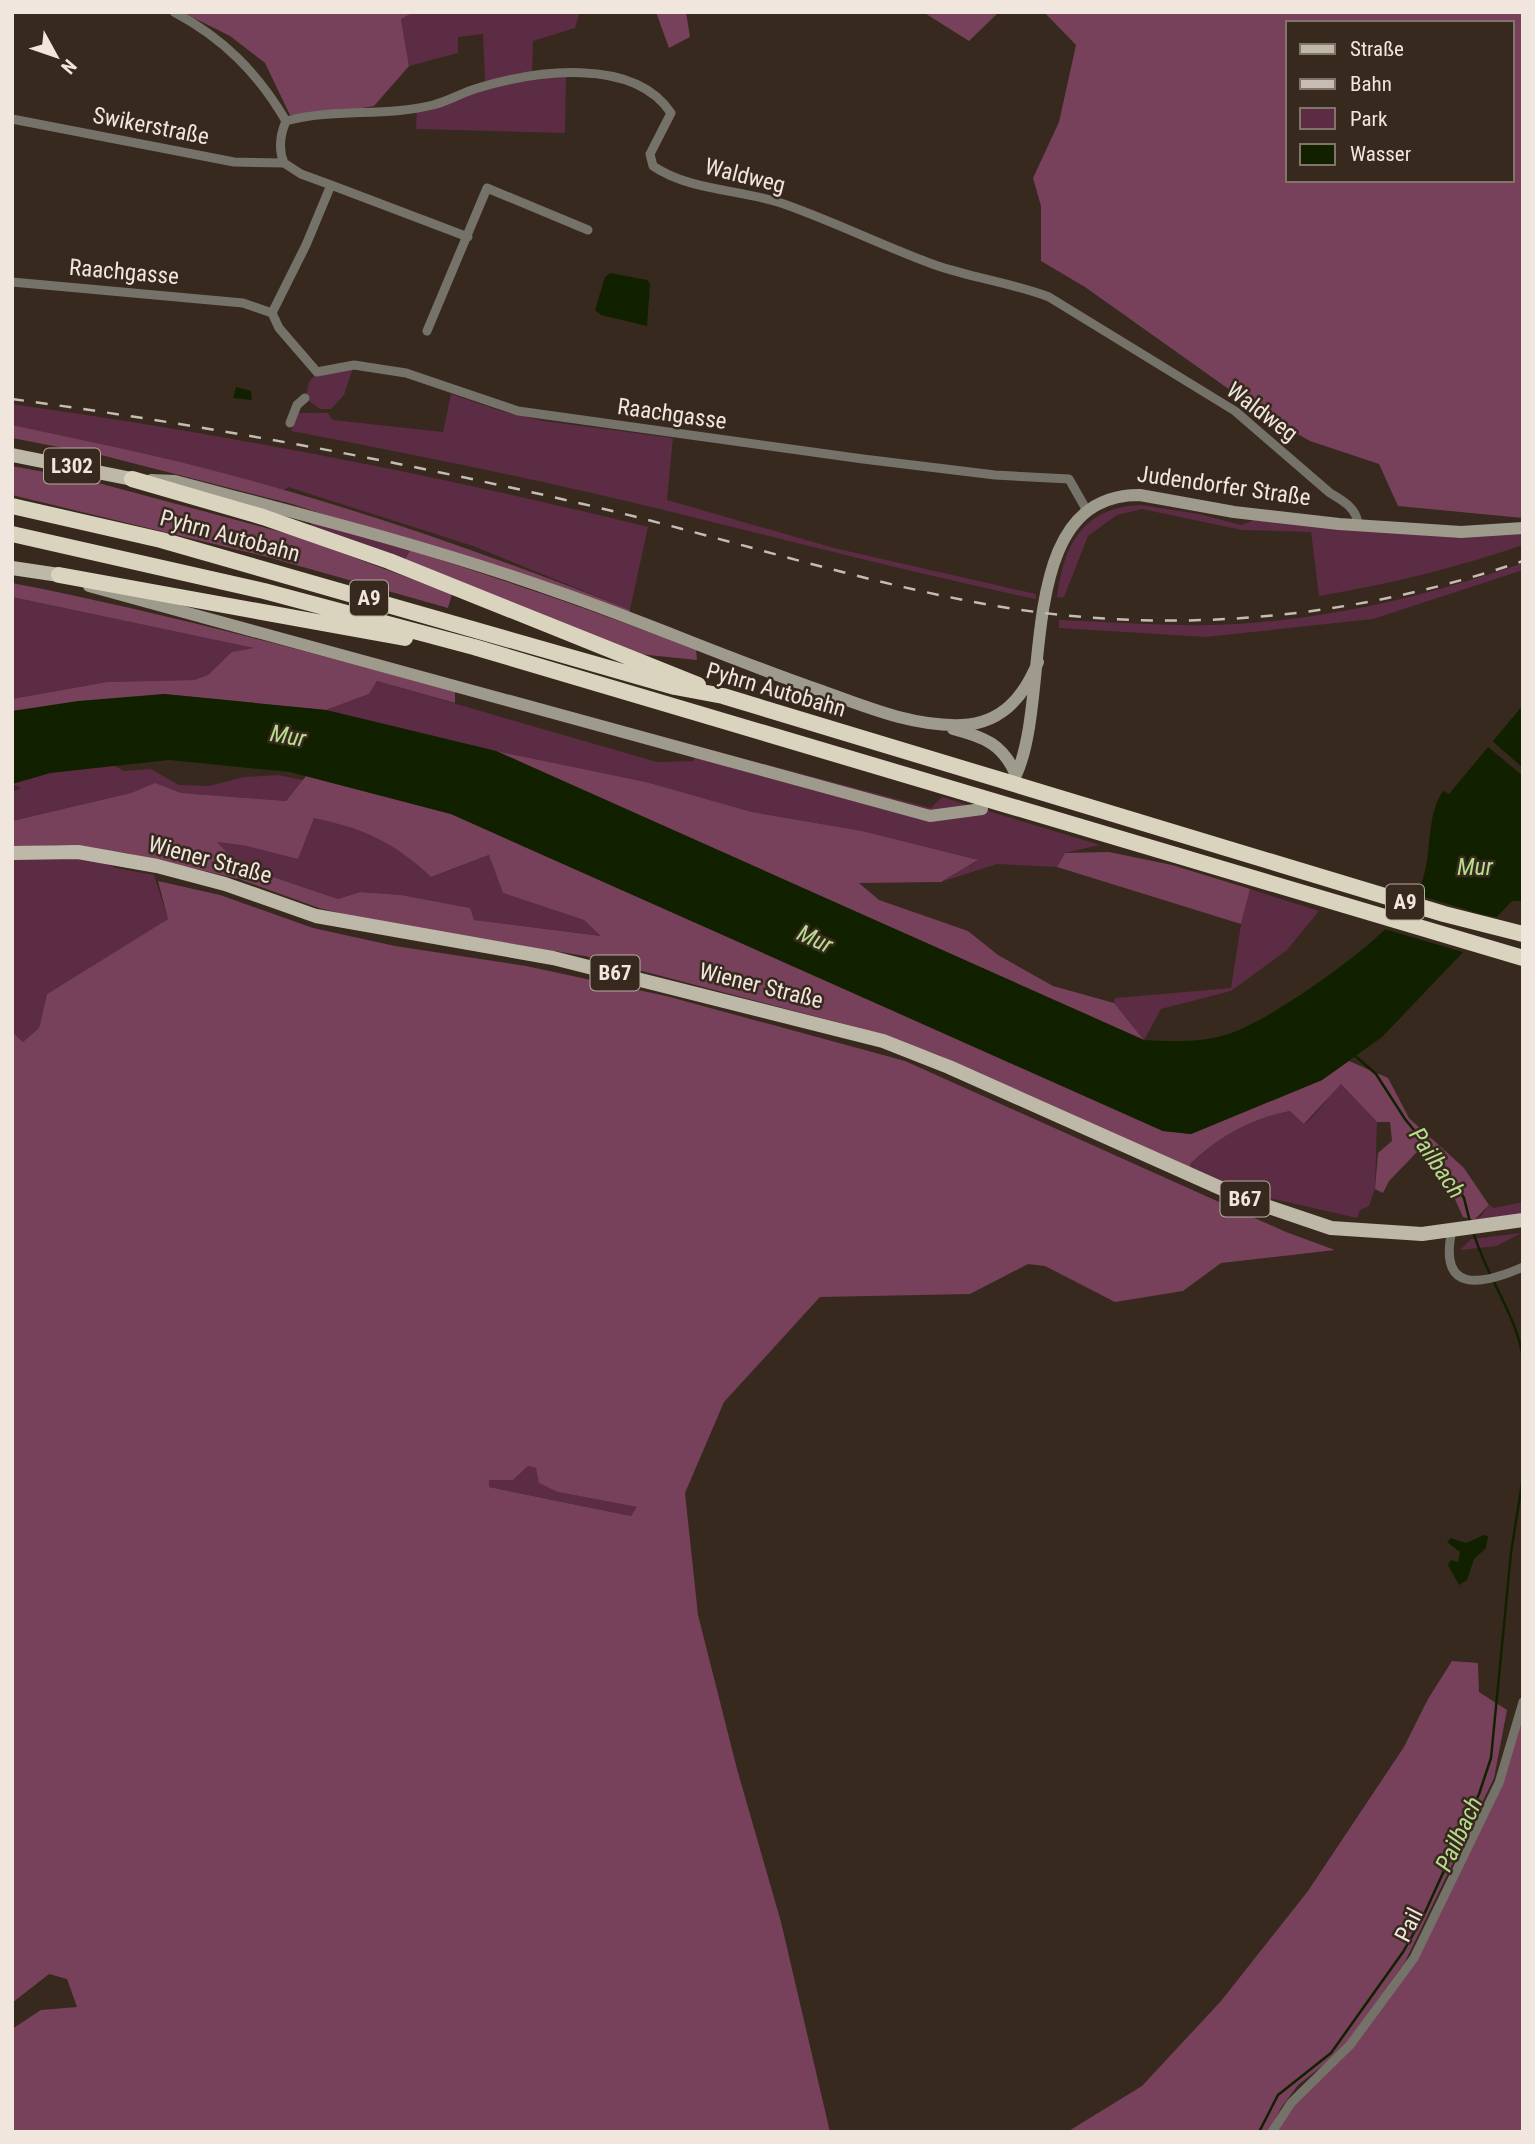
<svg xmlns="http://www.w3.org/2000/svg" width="1535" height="2144" font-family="'Roboto Condensed',sans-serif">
<rect width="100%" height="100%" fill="#37291d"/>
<path fill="#5c2b44" d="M414,12H580L575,28L533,41L532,77H566L565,133L416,129L417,104L436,101L485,81L483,34L458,37V53L409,66L401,19Z
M354,365L344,395L331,409H320L305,398L309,382L317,372Z
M451,394L504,412L544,421L673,438L667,500L834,548L1036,594V599C916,574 798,543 680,514C551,482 421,456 291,431L298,413H328L333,420L443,432Z
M12,404C226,434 438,475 648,527L630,610L473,546L288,487L284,490L12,425Z
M1141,505L1199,514L1241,525L1254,520L1457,538L1523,528V545C1456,568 1389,584 1319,596L1311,532L1242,530L1142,509L1117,515L1088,536L1064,597L1057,598C1063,546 1082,507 1141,505Z
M312,521L410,550L405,560L310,526Z
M1523,563V570L1373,619L1206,637L1059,628V620C1111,622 1163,626 1215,625C1321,621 1422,598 1523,563Z
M12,597L259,649L219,665L208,675L194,680L107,682L12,699Z
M377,681L657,762L693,761L700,747L931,808L942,797L1100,845L1065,853L1057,867L997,864L941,882L977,861L862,831L752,812L646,782L496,751L326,710L369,694Z
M113,765L124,771L151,769L179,785L209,786L244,777L278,775L303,780L286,801L181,793L155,784L131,793L12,821V792L21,788L12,784L50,773Z
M313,817C362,828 394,842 431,877L490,855L503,893L584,920L602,936L473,920L470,908L401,895L360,892L338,899L238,865L216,842L247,846Z
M12,849L78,852L116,868L154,875L168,919L47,994L39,1028L23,1042L12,1032Z
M1250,889L1319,911L1287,950L1231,991L1161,1009L1144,1040L1114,1003L1115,998L1231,988L1241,924Z
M1341,1084L1377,1122L1375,1189L1369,1206L1360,1210L1357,1218L1269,1198L1192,1171L1190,1164C1218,1137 1252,1118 1290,1111L1305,1124C1319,1112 1327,1097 1341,1084Z
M1523,1202L1521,1214L1463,1226L1481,1216L1489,1205L1494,1208Z
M1521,1233L1497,1246L1460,1250L1471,1239Z
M528,1466L536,1468L558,1492L638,1507L631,1516L489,1487V1480H513Z"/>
<path fill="#77415b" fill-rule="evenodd" d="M182,12H414L401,19L409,66L374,106L311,116L290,115L265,63L230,36Z
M656,12H686L690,37L669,48Z
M923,12H999L969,41Z
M1044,12H1523V518L1398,506L1379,464L1310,441L1268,417L1085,287L1041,261V206L1033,178L1059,122L1076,45ZM1288,23H1512V180H1288Z
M12,425C86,441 161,456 234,476C369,512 501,559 630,610L628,614L292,504L105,456L12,438Z
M12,466L87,480L296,536L452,594L448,608L271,558L12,495Z
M410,550C506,581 602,613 696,650L697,660L638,654L405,560Z
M12,583C162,612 309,652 455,692V703L377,681L369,694L326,710L164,694L12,711V699L107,682L194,680L208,675L232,652L254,648L12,597Z
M496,751L646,782L752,812L862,831L978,860L941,882L859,883L879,900L968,931L998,955L1053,986L1114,1003L1144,1040Z
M306,776L451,814L1163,1131L1191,1134L1322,1080L1349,1061L1388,1078L1409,1118L1464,1168L1489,1205L1474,1220L1463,1217L1445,1177L1418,1151L1389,1181L1383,1193L1375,1189L1378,1153L1392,1141L1390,1122H1377L1341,1084L1304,1124L1290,1111C1252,1118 1218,1137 1190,1164L1192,1171L936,1054L852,1026L585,956L376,922L319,908L239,879L126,853L61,845L12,847V821L131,793L155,783L181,793L286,801ZM314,818C362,828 394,842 431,877L489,855L503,893L584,920L601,936L474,920L470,908L401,895L360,892L338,899L238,865L217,842L247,846L298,859Z
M1109,852L1172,865L1250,889L1241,924L1057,867L1065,853Z
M158,881L220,895L313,928L395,946L526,966L666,996L905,1061L1286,1232L1335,1250L1221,1263L1183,1291L1115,1302L1045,1266L1028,1264L970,1294L820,1297L724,1402L685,1493L698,1615L737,1769L781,1922L830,2132H12V2029L41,2010L77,2007L67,1979L49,1974L12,2003V1032L23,1042L39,1028L47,994L168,919ZM528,1466L536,1468L539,1483L558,1492L637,1507L631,1516L489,1487V1480H513Z
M1452,1661L1478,1663L1479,1692L1507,1710L1494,1778L1405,1962L1341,2051L1298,2085L1281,2108L1269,2132H1067L1142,2086L1221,2001L1308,1891L1404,1747L1428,1699Z
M1523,1702V2132H1272L1396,1985L1487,1808Z"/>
<path fill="#112100" d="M610,273L647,280L650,284L647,326L601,315L595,310L605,277Z
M236,387L251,391L252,400L233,398Z
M164,694L326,710L496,751L1144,1040C1176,1042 1209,1043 1239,1030C1284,1011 1398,932 1419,889C1434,858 1424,819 1443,791L1449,794L1523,705V901H1512L1382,1037L1322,1080L1191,1134L1163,1131L451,814L290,772L169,760L50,773L12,784V711L78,701Z
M1484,1535L1488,1536L1486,1548L1474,1559L1467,1580L1459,1585L1448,1565L1451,1560L1458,1562L1460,1552L1447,1542L1451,1538L1466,1543Z"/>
<path fill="#37291d" d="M1491,740L1523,768V776L1487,746Z
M1411,893L1481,914L1500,918L1466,953L1381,928Z"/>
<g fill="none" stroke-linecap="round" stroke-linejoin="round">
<path stroke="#112100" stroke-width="2.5" d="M1353,1054L1376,1074L1405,1119L1445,1168L1464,1198L1470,1222
M1473,1231C1485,1275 1516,1313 1523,1358
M1259,2132L1278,2095L1331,2053L1403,1952L1422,1919L1479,1794L1491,1758L1511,1553L1523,1477"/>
<path stroke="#75726a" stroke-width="9" d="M174,12C223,38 258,73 286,121
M12,119L234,162L284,163L301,174L331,185L306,245L272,313L279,328L317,372L354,365L406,373L518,411L863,459L995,475L1069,479L1086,509
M286,121C334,108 385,117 433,105C449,101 463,92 478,88C534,71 633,56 671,113L650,154L653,166C690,191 739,189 781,203C833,221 883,246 935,265C973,278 1012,283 1049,297L1235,411L1330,493C1343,501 1357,508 1358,525
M284,163C278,149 280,135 286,121
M331,185L468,237
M12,282L243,303L272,313
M427,331L487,188L588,230
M290,423L297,405L305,398
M1452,1230C1438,1293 1480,1286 1523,1267
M1272,2132L1291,2103L1350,2045L1414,1958L1499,1783L1523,1702"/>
<path stroke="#9e9a8c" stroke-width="12" d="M151,480L175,481C304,515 435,548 561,593C648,623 732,660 819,690C864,706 912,727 962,725C1002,723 1024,697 1038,662
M89,586L930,816L982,809
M953,729C984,737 1003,744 1016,775
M1016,775C1053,695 1012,494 1140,495L1234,512L1339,524L1461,532L1523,528"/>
<path stroke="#bdb8a7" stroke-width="14" d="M12,455L132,479
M12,568L59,575
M12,853L78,852L157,866L225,884L316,916L553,958L883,1041L949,1067L1245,1199L1331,1228L1422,1234L1523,1220"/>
<path stroke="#dad4bf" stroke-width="16" d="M132,479L263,517L389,561L698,685
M12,506L161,540L675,687L723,696L1444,914L1523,934
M12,534L264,591L474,647L1523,958
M59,575L405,638"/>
<path stroke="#c7bcb3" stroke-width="2.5" stroke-dasharray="12 12" stroke-linecap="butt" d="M12,399C204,425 395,460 583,504C721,536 857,582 996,606C1173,636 1353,619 1523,561"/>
</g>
<g text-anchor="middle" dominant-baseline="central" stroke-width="5" stroke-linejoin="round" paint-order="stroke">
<g fill="#37291d" stroke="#b8ada4" stroke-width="2">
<rect x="44" y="448.5" width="56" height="35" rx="5"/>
<rect x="350" y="580.5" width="38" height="35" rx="5"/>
<rect x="1386" y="884.5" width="38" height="35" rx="5"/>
<rect x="590.5" y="955.5" width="49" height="35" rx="5"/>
<rect x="1220.5" y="1181.5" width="49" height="35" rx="5"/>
</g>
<g font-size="21" font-weight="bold" fill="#f0e6de">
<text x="72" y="466">L302</text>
<text x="369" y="598">A9</text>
<text x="1405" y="902">A9</text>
<text x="615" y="973">B67</text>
<text x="1245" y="1199">B67</text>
</g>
<g font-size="23" fill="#f0e6de" stroke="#37291d">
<text transform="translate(151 126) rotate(11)">Swikerstraße</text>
<text transform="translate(745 176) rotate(14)">Waldweg</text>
<text transform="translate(124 272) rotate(5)">Raachgasse</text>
<text transform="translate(1262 412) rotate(37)">Waldweg</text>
<text transform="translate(672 414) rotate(8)">Raachgasse</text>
<text transform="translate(1224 486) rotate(8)">Judendorfer Straße</text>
<text transform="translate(230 536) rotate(15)">Pyhrn Autobahn</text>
<text transform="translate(776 690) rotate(16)">Pyhrn Autobahn</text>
<text transform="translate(210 860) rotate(15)">Wiener Straße</text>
<text transform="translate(761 986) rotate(14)">Wiener Straße</text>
<text transform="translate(1409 1925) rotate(-63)">Pail</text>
</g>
<g font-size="24" font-style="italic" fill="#b6dc8d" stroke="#37291d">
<text transform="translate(288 736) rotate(10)">Mur</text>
<text x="1475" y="867">Mur</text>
<text transform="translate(815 939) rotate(25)">Mur</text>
<text transform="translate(1437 1163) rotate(56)">Pailbach</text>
<text transform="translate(1459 1834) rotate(-65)">Pailbach</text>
</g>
</g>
<rect width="1535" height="2144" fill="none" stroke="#f0e6de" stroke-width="28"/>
<rect x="1286" y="21" width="228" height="161" fill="#37291d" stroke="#81756a" stroke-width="2"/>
<rect x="1300" y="44" width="35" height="10" fill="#bdb8a7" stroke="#81756a" stroke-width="2"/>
<text x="1350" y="56" font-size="21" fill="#f0e6de">Straße</text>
<rect x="1300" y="79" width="35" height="10" fill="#c7bcb3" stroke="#81756a" stroke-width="2"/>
<text x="1350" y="91" font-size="21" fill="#f0e6de">Bahn</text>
<rect x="1300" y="108" width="35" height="21" fill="#5c2b44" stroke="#81756a" stroke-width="2"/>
<text x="1350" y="126" font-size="21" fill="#f0e6de">Park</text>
<rect x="1300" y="144" width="35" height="21" fill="#112100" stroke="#81756a" stroke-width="2"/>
<text x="1350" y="161" font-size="21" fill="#f0e6de">Wasser</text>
<g transform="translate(56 56) rotate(130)" stroke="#37291d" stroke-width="5" paint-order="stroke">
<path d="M0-5L12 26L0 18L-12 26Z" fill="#f0e6de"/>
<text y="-10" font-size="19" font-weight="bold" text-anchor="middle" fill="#f0e6de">N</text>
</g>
</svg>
